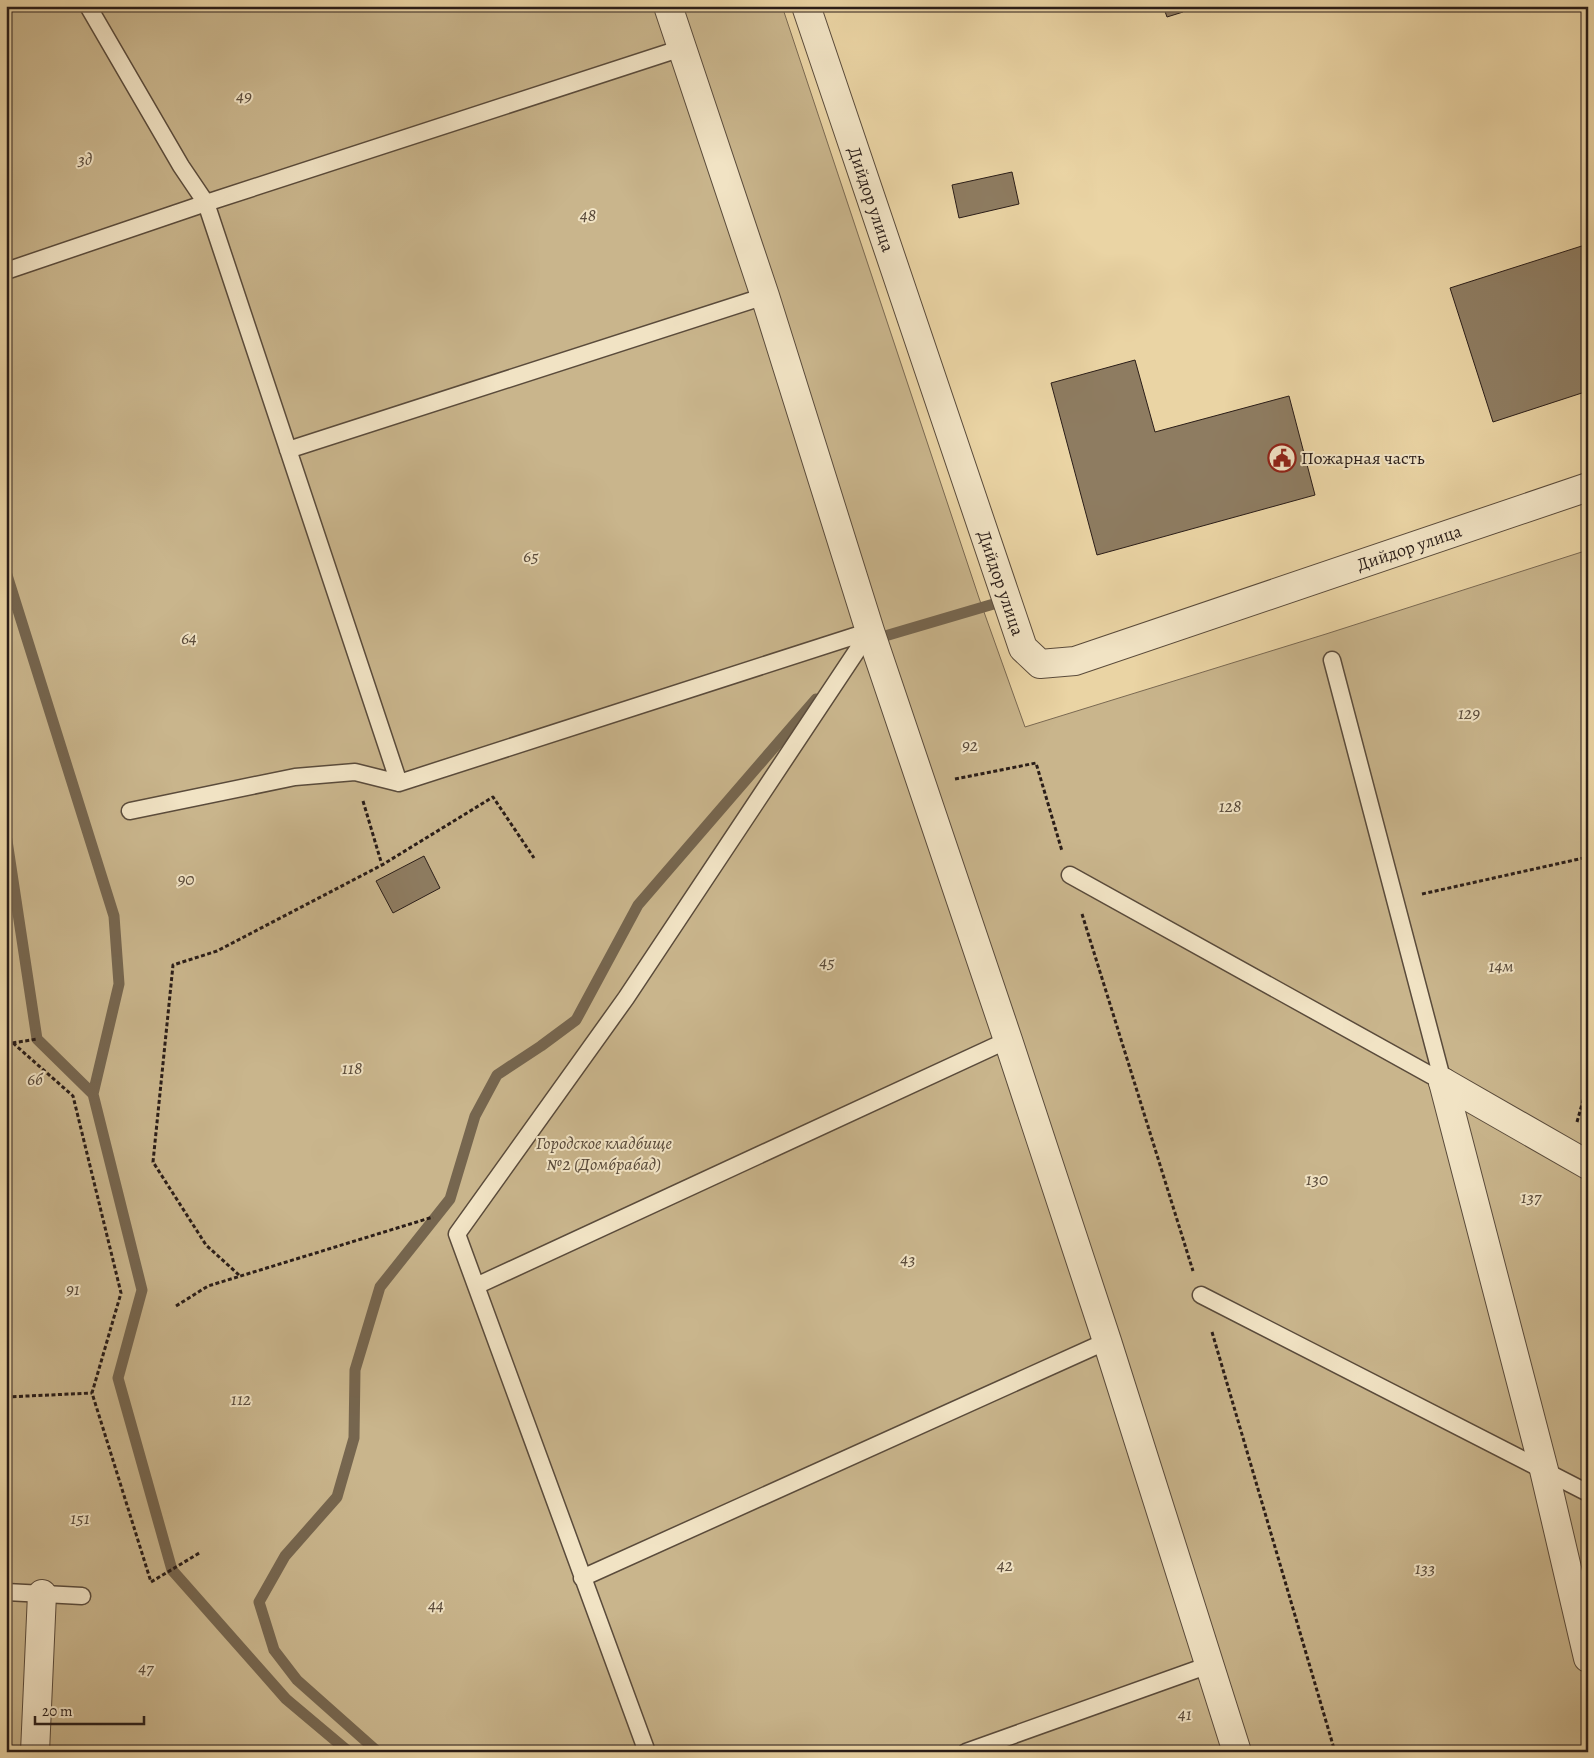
<svg xmlns="http://www.w3.org/2000/svg" width="1594" height="1758" font-family="Alegreya,serif">
<rect width="100%" height="100%" fill="#ead4a4"/>
<filter id="stains"><feTurbulence type="fractalNoise" baseFrequency=".004" numOctaves="4"/><feColorMatrix values="0 0 0 0 .2 0 0 0 0 .09 0 0 0 0 .02 0 0 0 .5 -.17"/></filter>
<radialGradient id="worn" r=".72"><stop offset=".6" stop-color="#630" stop-opacity="0"/><stop offset="1" stop-color="#630" stop-opacity=".3"/></radialGradient>
<path fill="#c9b58c" stroke="#7a6952" d="M6,6H782L979,598L1025,727L1326,634L1588,550V1752H6Z"/>
<g fill="none" stroke-linecap="round" stroke-linejoin="round">
<path stroke="#76664f" stroke-width="11" d="M6,572L114,916L119,984L93,1094L142,1290L118,1378L172,1570L286,1699L349,1752
M885,636L997,603
M6,834L37,1039L93,1094
M378,1752L297,1680L274,1650L259,1602L285,1556L337,1497L354,1438L355,1370L380,1287L450,1199L475,1116L497,1075L541,1046L576,1020L638,905L816,699"/>
</g>
<path fill="#8e7c61" stroke="#2a1d18" d="M1163,6H1181L1183,12L1167,17Z
M1012,172L1019,204L959,218L952,185Z
M1588,244V391L1493,422L1450,288Z
M1135,360L1155,432L1289,396L1315,495L1097,555L1051,383Z
M424,856L440,888L393,913L376,881Z"/>
<g fill="none" stroke-linecap="round" stroke-linejoin="round">
<g stroke="#5a4b3b" stroke-width="19">
<path id="service" d="M88,6L181,166L206,203L399,783
M6,271L206,203L682,48
M288,450L765,296
M1332,660L1443,1082
M130,811L295,777L355,772L399,783L870,631
M1070,875L1443,1082
M476,1286L1008,1040
M1201,1295L1588,1493
M582,1578L1107,1341
M6,1592L82,1596
M647,1752L457,1234L626,998L870,631
M966,1752L1209,1665"/>
</g>
<g stroke="#5a4b3b" stroke-width="30">
<g id="minor">
<path d="M668,6L765,296L870,631L1008,1040L1107,1341L1237,1752"/>
<path id="s1" d="M806,6L1023,648L1040,664L1075,661L1588,487"/>
<path d="M1443,1082L1544,1470L1588,1658"/>
<path d="M1443,1082L1588,1165"/>
<path d="M35,1752L42,1594"/>
</g>
</g>
<path stroke="#2a1d18" stroke-width="3" stroke-dasharray="4 2.5" stroke-linecap="butt" d="M955,779L1036,763L1062,851
M363,801L382,865
M1422,894L1588,857
M1082,914L1193,1271
M13,1043L73,1096L121,1293L92,1393L151,1582L201,1552
M6,1044L37,1039
M1577,1122L1588,1083
M239,1275L206,1245L153,1162L173,965L217,951L382,865L493,797L534,858
M176,1306L208,1286L433,1217
M1212,1332L1335,1752
M6,1397L92,1393"/>
<use href="#service" stroke="#f1e3c4" stroke-width="16"/>
<use href="#minor" stroke="#f1e3c4" stroke-width="28"/>
</g>
<defs>
<g id="civic-ring" transform="scale(1.4375)"><circle r="9.5" fill="#f1e3c4" stroke="#8f2418" stroke-width="1.5"/><path d="M-.6-6.5H3V-4.5H.6V-3L4-1V1h2V6H-6V1h2V-1L-.6-3ZM-1.2 2.5V6h2.4V2.5Z" fill="#8f2418"/></g>
</defs>
<g fill-rule="evenodd">
<use href="#civic-ring" x="1282" y="458"/>
</g>
<g text-anchor="middle" dominant-baseline="central" stroke-width="4" stroke-linejoin="round" paint-order="stroke">
<g font-size="18" font-style="italic" fill="#5a4b3b" stroke="#f1e3c4">
<text x="244" y="96">49</text>
<text x="85" y="159">3д</text>
<text x="588" y="215">48</text>
<text x="531" y="556">65</text>
<text x="189" y="638">64</text>
<text x="1469" y="713">129</text>
<text x="970" y="745">92</text>
<text x="1230" y="806">128</text>
<text x="186" y="879">90</text>
<text x="827" y="962">45</text>
<text x="1501" y="966">14м</text>
<text x="352" y="1068">118</text>
<text x="35" y="1079">6б</text>
<text x="604" y="1143">Городское кладбище<tspan x="604" dy="21">№2 (Домбрабад)</tspan></text>
<text x="1317" y="1179">130</text>
<text x="1531" y="1197">137</text>
<text x="908" y="1259">43</text>
<text x="73" y="1289">91</text>
<text x="241" y="1399">112</text>
<text x="80" y="1518">151</text>
<text x="1005" y="1565">42</text>
<text x="1425" y="1568">133</text>
<text x="436" y="1605">44</text>
<text x="146" y="1668">47</text>
<text x="1185" y="1714">41</text>
</g>
<g font-size="18" fill="#2a1d18" stroke="#f1e3c4">
<text stroke="none"><textPath href="#s1" startOffset="204">Дийдор улица</textPath></text>
<text stroke="none"><textPath href="#s1" startOffset="1089">Дийдор улица</textPath></text>
<text stroke="none"><textPath href="#s1" startOffset="609">Дийдор улица</textPath></text>
</g>
<g font-size="18" fill="#2a1d18" stroke="#f1e3c4" text-anchor="start">
<text x="1301" y="458">Пожарная часть</text>
</g>
</g>
<rect width="1594" height="1758" fill="none" stroke="#ead4a4" stroke-width="25"/>
<rect x="8" y="8" width="1579" height="1743" fill="none" stroke="#2a1d18" stroke-width="2.5"/>
<rect x="12" y="12" width="1569" height="1733" fill="none" stroke="#2a1d18"/>
<path d="M35 1716v8h109v-8" fill="none" stroke="#2a1d18" stroke-width="2.5"/>
<text x="42" y="1716" font-size="15" fill="#2a1d18" stroke="#f1e3c4" stroke-width="4" paint-order="stroke">20 m</text>
<rect width="100%" height="100%" filter="url(#stains)"/>
<rect width="100%" height="100%" fill="url(#worn)"/>
</svg>
